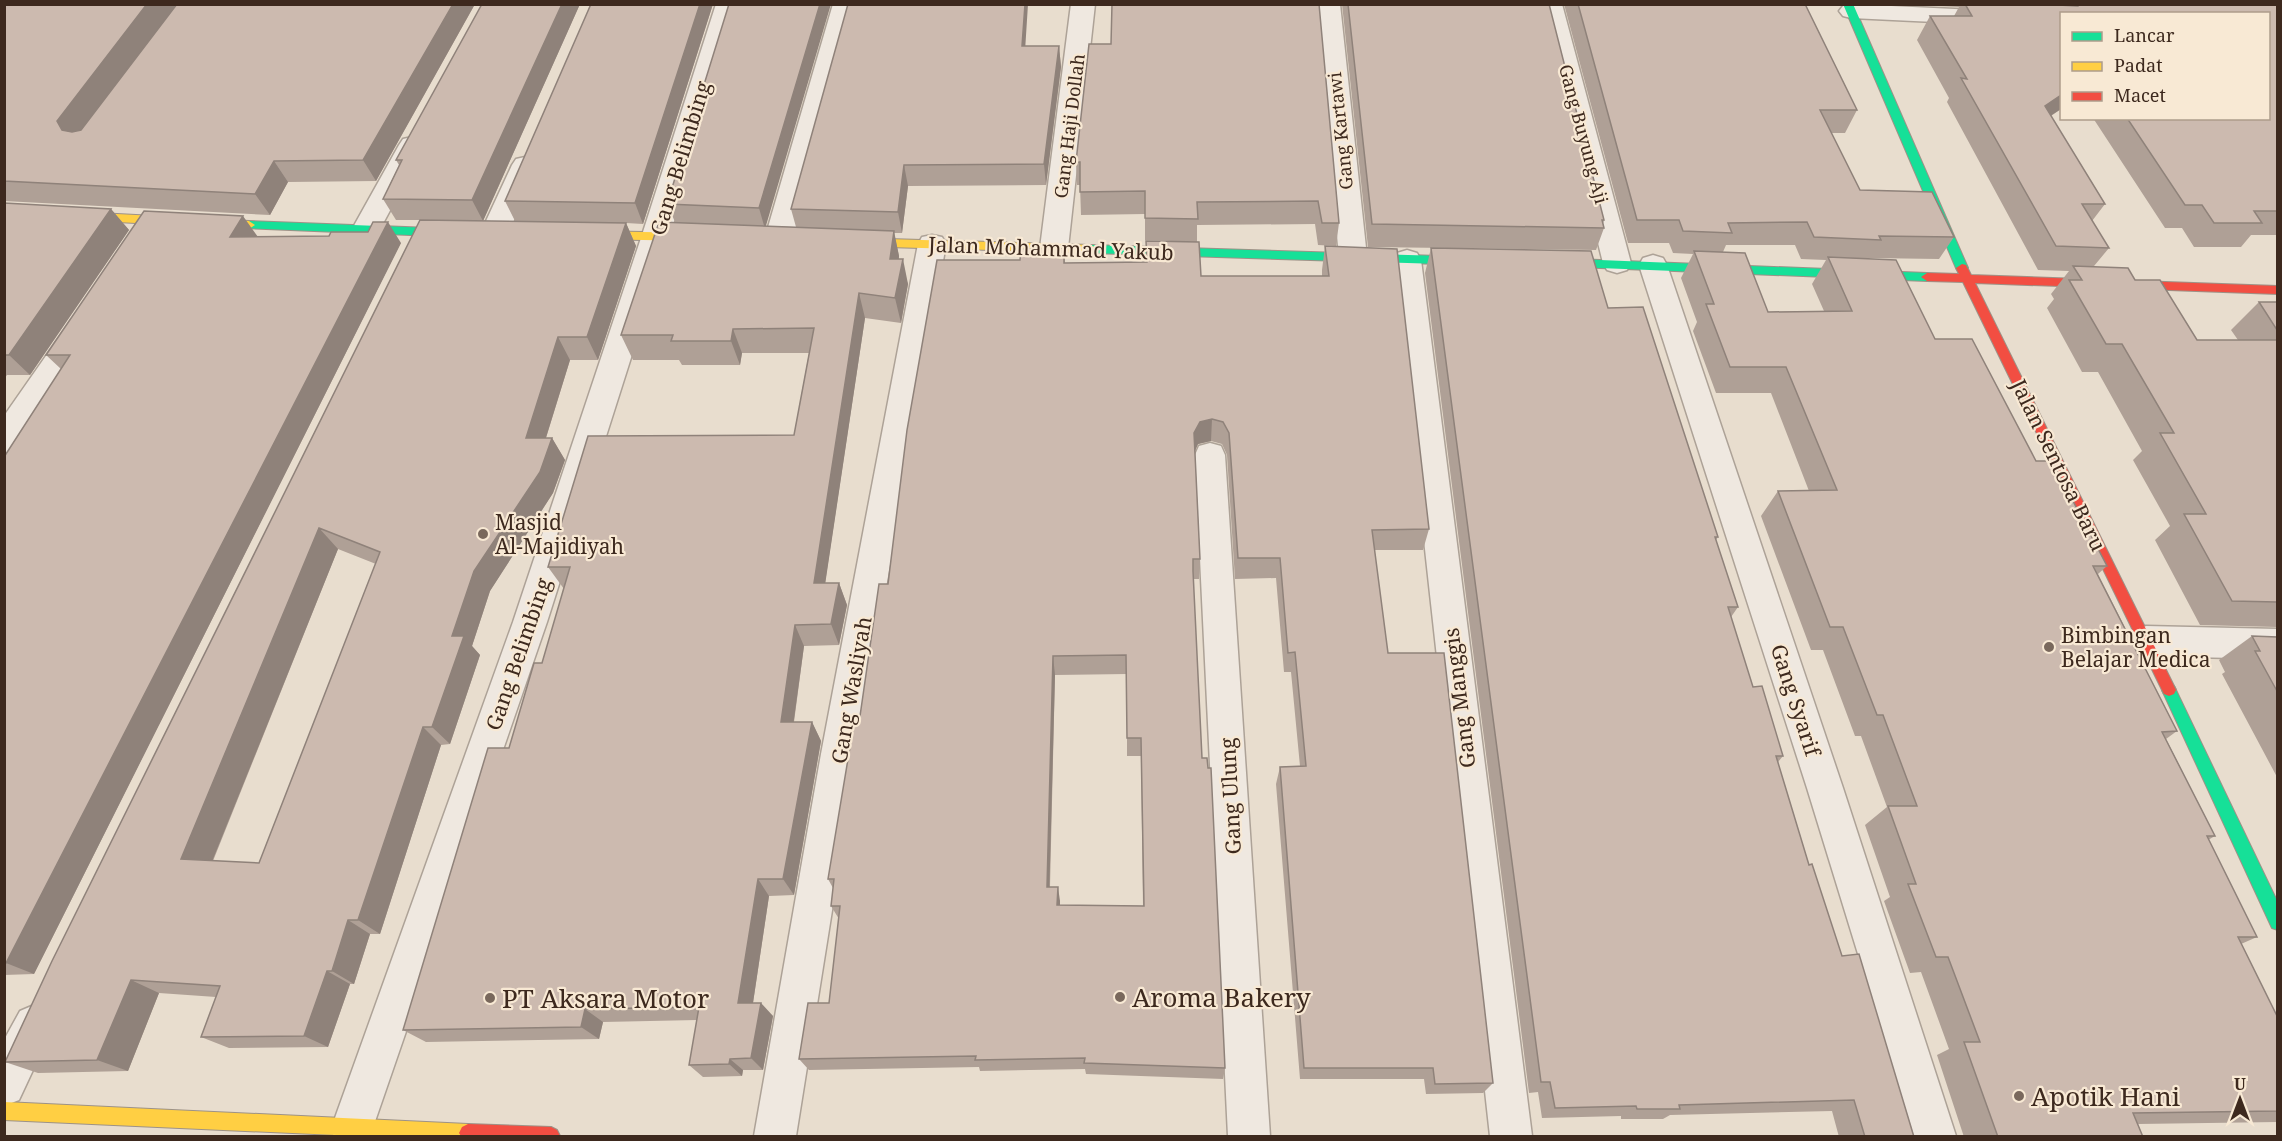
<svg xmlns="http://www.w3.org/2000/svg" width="2282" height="1141" font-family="'Noto Serif',serif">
<rect width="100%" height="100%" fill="#e8ddce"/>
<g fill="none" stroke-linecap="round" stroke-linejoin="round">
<g stroke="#ada297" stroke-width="3">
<path id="street" d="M716,4H739L670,235L547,622L370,1136H334L331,1129L513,622L642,235Z
M833,4H856L792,241L788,248L778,250L768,248L764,241Z
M1071,4H1095L1068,248L1064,255L1054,257L1044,255L1040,248Z
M1316,4H1340L1367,257L1363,264L1353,267L1343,264L1339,257Z
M1539,4H1562L1631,263L1627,270L1617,273L1607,270L1603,263Z
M1849,4L2062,14V28L1851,18L1843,16L1839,11L1843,6Z
M412,137L421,139L425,145L379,231L375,238L365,240L355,238L351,231L399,145L403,139Z
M525,157L534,159L538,165L508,234L504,241L494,243L484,241L480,234L512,165L516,159Z
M932,235L942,237L946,244L857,754L796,1136H754L821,754L918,244L922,237Z
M1407,250L1417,253L1421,260L1532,1136H1490L1393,260L1397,253Z
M1653,255L1663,258L1667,265L1843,788L1956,1136H1914L1807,788L1639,265L1643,258Z
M81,317L91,320L95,327L15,449L4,453V416L71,320Z
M1210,443L1221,446L1225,455L1270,1136H1228L1195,455L1199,446Z
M2146,626L2278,629V659L2146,656L2134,651L2129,641L2134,631Z
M34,1005L48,1011L54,1025L19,1100L4,1106V1040L20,1011Z"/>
</g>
<g stroke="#9d9287" stroke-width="2">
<path id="fast" d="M1843,4H1853L1968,268L1966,271H1958L1956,268Z
M249,221L458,229L464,233L458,237L245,228V222Z
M1091,245L1472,257L1478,261L1472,265L1091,253L1085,249Z
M1550,258L1927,273L1933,277L1927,281L1550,266L1544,262Z
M2169,684L2174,686L2278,903V930L2272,928L2162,690L2164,686Z"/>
</g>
<g stroke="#9d9287" stroke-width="2">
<path id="slow" d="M4,208L249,221L255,225L249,229L4,216Z
M588,231L698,233L704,237L698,241L588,239L582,235Z
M852,238L1091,245L1097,249L1091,253L852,246L846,242Z
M4,1102L468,1124L474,1127L477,1133L475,1136H358L4,1120Z"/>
</g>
<g stroke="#9d9287" stroke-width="2">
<path id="jam" d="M1962,264L1966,265L1971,275L2278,286V294L1975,283L2174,686L2176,690L2174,694L2169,696L2164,694L1963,282L1927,281L1921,277L1927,273L1959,274L1956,268Z
M468,1124L551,1127L557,1130L560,1136H461L459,1133L462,1127Z"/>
</g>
<use href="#street" fill="#efe8e0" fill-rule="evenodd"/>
<use href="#fast" fill="#16e098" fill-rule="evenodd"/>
<use href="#slow" fill="#ffcf43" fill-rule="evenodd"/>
<use href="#jam" fill="#f24e42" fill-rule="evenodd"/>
</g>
<path fill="#afa096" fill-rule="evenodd" d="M4,4H475L376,181L288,182L270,215L4,201Z
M580,4L483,221H515L505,201L591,4H713L643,224L626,223L636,246L598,360H570L546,438H552L565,460L553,493L490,591L472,646L480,655L450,744L441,745L380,934H370L354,984H350L328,1047L229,1048L201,1037L216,997L159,993L128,1071L38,1073L5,1062L420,220H396L383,199L399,165L396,160ZM338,549L376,564L259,863L213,861Z
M729,4L766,226L796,227L791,209L1025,46H1059L1061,67L1046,185L908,186L902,233H894L899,256V259L908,284L901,323L865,318L825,583H839L847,605L839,645L804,646L794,722H812L821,741L794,895L769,896L753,1003L773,1016L763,1070H743L742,1076L703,1077L689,1065L697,1020L603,1022L599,1039L426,1042L403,1030L509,748L542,663L564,589L548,567L794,435L809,353H742L740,365H682L679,360H633L621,335L675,222L667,204Z
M1319,4L1339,223L1336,246L1318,245L1315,224L1197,225V242L1145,240V214L1081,215L1080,185H1077L1076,162L1111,44Z
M1342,4H1549L1604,220L1603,224L1604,228L1596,250L1368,247Z
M1564,4H1805L1857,110L1845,133H1831L1860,190L1954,237L1939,259L1869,258L2036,461L2107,566L2098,574L2177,731L2166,739L2215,836L2208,840L2257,937L2241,944L2277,1017V1122L2138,1124L2143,1137H1964L1937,1055L1949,1049L1921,972L1910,973L1884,901L1890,897L1865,825L1887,807L1861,736H1855L1823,650H1811L1761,516L1778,491H1809L1771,393H1716L1693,331L1697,322L1681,278L1693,254L1673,253L1669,243H1628ZM1726,245H1795L1801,259L1826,260L1812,284L1824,311L1768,312L1723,252Z
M1937,4H2277V235H2251L2241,247H2194L2182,228H2165L2093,118H2268L2061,14V109L2051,116L2105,204L2092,221L2109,248L2094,266L2135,280L2197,340H2238L2231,330L2259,302H2277V627L2200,625L2155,540L2170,526L2133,460L2142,451L2098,372H2082L2047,308L2054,299L2051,294L2069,271L2038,270L1947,102L1949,98L1917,40L1930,16H1954L1959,7L1938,6Z
M4,203L111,209L129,230L30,375H7L4,379Z
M258,237L401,243L34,974L4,975V457L61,369L46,355Z
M1146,241L1201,276H1322V270L1325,246L1429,529L1423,550H1374L1388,653L1493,1083L1483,1093L1426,1094L1424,1079H1300L1276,784L1280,767L1300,766L1291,672H1284L1276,578L1235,579L1227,455L1222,444L1211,441L1198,444L1195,451L1200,559L1199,579H1193L1202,758L1225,1068L1223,1079L1086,1074L1085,1069L980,1071L979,1067L809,1070L799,1059L829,1003L839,919L831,906L833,888L828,879L859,723L888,584L1020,260L1064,248L1065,263L1146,262ZM1127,674V756H1141L1143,906L1060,905V901L1050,887L1055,675Z
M1431,248L1608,308L1718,537L1716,540L1738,607L1731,617L1753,687L1783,756L1778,762L1809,865L1842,956L1914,1137H1839L1832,1111L1670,1115L1663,1119H1621V1116L1542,1118L1538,1092L1529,1093L1425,273Z
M2252,636L2277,637V777L2222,674L2225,672L2219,660Z"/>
<path fill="#8f827a" d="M147,4H178L74,142L62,130L57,121Z
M453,4H475L376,181L363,160Z
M562,4H580L483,221L472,200Z
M700,4H713L643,224L635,203Z
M820,4H831L765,229L759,208Z
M1025,4H1028L1024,67L1022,46Z
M1059,46L1061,67L1046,185L1044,164Z
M2061,95V109L2028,130L2045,106Z
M274,161L288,182L270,215L255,194Z
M904,165L908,186L902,233L898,212Z
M111,209L129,230L30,375L9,355Z
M243,216L258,237H230Z
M388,222L401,243L34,974L6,963Z
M626,223L636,246L598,360L587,337Z
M894,231L899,256L896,284L890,259Z
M903,259L908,284L901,323L895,298Z
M859,293L865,318L822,605L814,583Z
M733,329L742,353L740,365L731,341Z
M558,337L570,360L539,460L526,438Z
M1212,419L1211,441L1198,444L1193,455L1194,433L1200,422Z
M552,438L565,460L553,493L490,591L472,646L480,655L450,744L432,727L452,636L474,571Z
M319,528L338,549L207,874L181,859Z
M839,583L847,605L839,645L831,624Z
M795,625L804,646L791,741L781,722Z
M1053,656L1055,675L1049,902L1047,887Z
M812,722L821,741L794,895L783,879Z
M423,727L441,745L380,934L358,920Z
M758,879L769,896L751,1016L738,1003Z
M1058,887L1060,901V920L1057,905Z
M348,920L370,934L354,984L332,971Z
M327,971L350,984L328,1047L304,1036Z
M131,980L159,993L128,1071L97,1060Z
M761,1003L773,1016L763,1070L751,1058Z
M585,1009L603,1022L599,1039L581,1027Z
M730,1059L743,1070L742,1076L729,1064Z"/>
<path fill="#ccbaaf" stroke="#8f827a" stroke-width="1.5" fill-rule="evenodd" d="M4,4H147L57,121L62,130L72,132L81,130L177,4H453L363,160L274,161L255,194L4,181Z
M482,4H562L472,200L383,199L402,160H396Z
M591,4H700L635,203L505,201Z
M729,4H820L759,208L667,204Z
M848,4H1025L1022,46H1059L1044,164L904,165L898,212L791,209Z
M1112,4H1319L1339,223H1322L1318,201L1197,202L1198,219L1145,218V191L1080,192V162H1076L1089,44H1111Z
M1348,4H1549L1604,220H1602L1604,228L1372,224Z
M1578,4H1805L1857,110H1820L1860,190L1932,192L1954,237L1879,236L1881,240L1814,237L1807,222L1728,223L1732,233L1683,231L1679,220H1637Z
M1965,4H2037L2078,6L2080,4H2277V211H2254L2262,223H2214L2202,205H2185L2127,118H2268V14H2061V95L2045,106L2105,204H2082L2109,248L2056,246L1961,78L1967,79L1930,16H1972Z
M4,203L111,209L9,355H4Z
M144,211L243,216L230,237L329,236L331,232H368L373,222H388L6,963H4V457L70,355H46Z
M420,220L626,223L587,337H558L526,438H552L540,472L474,571L452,636H464L432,727H423L358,920H348L332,971H327L304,1036L201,1037L220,986L131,980L97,1060L5,1062L52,961ZM319,528L380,552L259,863L181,859Z
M659,222L894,231L890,259H903L895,298L859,293L814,583H839L831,624L795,625L781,722H812L783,879H758L738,1003H761L751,1058L730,1059L729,1064L689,1065L699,1007L585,1009L581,1027L403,1030L488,748H509L534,663H542L570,567H548L588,436L794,435L814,328L733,329L731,341H671L673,335H621Z
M1146,241L1199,242L1201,276H1329L1325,246L1397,249L1429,529L1372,530L1388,653H1444L1493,1083L1435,1084L1433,1068H1304L1280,767L1306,766L1295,652L1288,653L1280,558H1238L1229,433L1223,422L1212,419L1200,422L1194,433L1200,559H1193V571L1202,758H1207L1208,768H1211L1225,1068L1084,1063L1085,1058L975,1060L976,1056L799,1059L808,1003H829L840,906H831L834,879H828L854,723H859L879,584H888L907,430L937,260H1020L1021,249L1064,248V263L1147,262ZM1126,655L1127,738H1141L1144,906L1057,905L1058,887H1047L1053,656Z
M1431,248L1591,251L1608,308L1643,307L1718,537H1715L1738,607H1728L1753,687L1762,686L1783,756H1776L1809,865L1812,864L1842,956L1859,954L1914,1137H1865L1854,1100L1679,1105L1680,1109H1637L1636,1106L1555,1108L1550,1082H1541Z
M1694,251L1745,253L1768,312L1852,311L1828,257L1896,260L1935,339H1972L2036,461H2052L2107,566H2093L2177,731L2162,732L2215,836H2207L2257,937H2238L2277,1016V1111L2133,1113L2143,1137H1998L1964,1042H1980L1948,957H1936L1908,884H1916L1888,806H1917L1883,715H1877L1843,627H1830L1778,491L1837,490L1786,367H1730L1706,304H1714Z
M2073,266L2128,268L2135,280H2160L2197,340H2277V602L2232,601L2184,514H2206L2160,433H2174L2122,344H2106L2069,280H2082Z
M2259,302H2277V330Z
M2252,636L2277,637V691L2255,651H2260Z"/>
<g fill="#79685c" stroke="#f8e9d4" stroke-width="2">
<circle cx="483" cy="534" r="6"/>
<circle cx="2049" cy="647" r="6"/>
<circle cx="1120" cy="997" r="6"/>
<circle cx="490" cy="998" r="6"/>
<circle cx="2019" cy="1096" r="6"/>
</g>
<g text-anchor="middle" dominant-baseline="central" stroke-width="4.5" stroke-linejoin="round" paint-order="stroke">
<g font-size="18" fill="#3d291e" stroke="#f8e9d4">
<text transform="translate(1069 126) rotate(-83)">Gang Haji Dollah</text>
<text transform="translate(1340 131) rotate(-96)">Gang Kartawi</text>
<text transform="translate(1584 134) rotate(75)">Gang Buyung Aji</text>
</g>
<g font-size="21" fill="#3d291e" stroke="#f8e9d4">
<text transform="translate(680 158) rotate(-73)">Gang Belimbing</text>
<text transform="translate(1051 248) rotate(2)">Jalan Mohammad Yakub</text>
<text transform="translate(2059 465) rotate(64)">Jalan Sentosa Baru</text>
<text transform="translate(518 654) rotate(-71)">Gang Belimbing</text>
<text transform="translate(851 690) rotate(-80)">Gang Wasliyah</text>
<text transform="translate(1459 698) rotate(-97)">Gang Manggis</text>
<text transform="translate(1796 700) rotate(72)">Gang Syarif</text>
<text transform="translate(1230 796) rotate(-93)">Gang Ulung</text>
</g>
<g font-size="21" fill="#3d291e" stroke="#f8e9d4" text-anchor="start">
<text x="495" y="522">Masjid<tspan x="495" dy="24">Al-Majidiyah</tspan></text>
<text x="2061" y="635">Bimbingan<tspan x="2061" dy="24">Belajar Medica</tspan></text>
</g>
<g font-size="26" fill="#3d291e" stroke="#f8e9d4" text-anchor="start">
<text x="1132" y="997">Aroma Bakery</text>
<text x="502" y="998">PT Aksara Motor</text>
<text x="2031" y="1096">Apotik Hani</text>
</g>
</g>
<rect width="2282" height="1141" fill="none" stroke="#3d291e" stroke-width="12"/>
<rect x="2060" y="12" width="210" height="108" fill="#f8e9d4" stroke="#ad9c8b" stroke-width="1.5"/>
<rect x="2072" y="32" width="30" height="9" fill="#16e098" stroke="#ad9c8b" stroke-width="1.5"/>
<text x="2114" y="42" font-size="18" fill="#3d291e">Lancar</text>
<rect x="2072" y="62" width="30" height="9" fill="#ffcf43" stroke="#ad9c8b" stroke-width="1.5"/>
<text x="2114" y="72" font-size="18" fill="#3d291e">Padat</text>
<rect x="2072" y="92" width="30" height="9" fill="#f24e42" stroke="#ad9c8b" stroke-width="1.5"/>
<text x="2114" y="102" font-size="18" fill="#3d291e">Macet</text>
<g transform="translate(2240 1099)" stroke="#f8e9d4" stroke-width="4.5" paint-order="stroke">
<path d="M0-4.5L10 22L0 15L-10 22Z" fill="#3d291e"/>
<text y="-9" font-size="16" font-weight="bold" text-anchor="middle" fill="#3d291e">U</text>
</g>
</svg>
